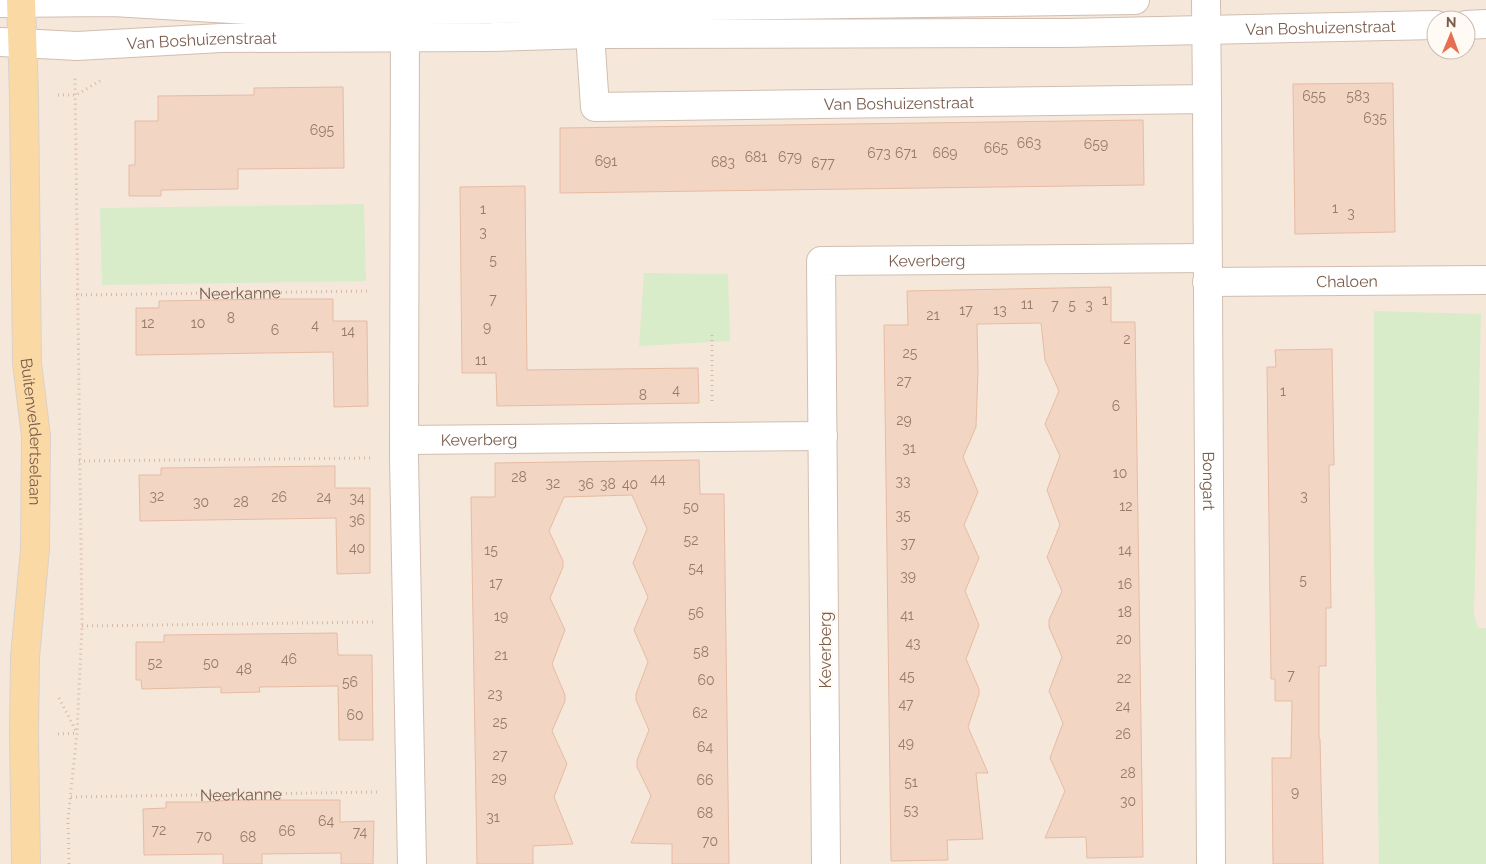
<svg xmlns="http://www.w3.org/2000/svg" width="1486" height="864" font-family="Raleway,sans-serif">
<rect width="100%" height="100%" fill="#fdf6ec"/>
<path fill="#f5e8da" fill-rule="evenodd" d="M0,0H1486V864H0ZM1436,20H1466V50H1436Z"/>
<path fill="#d8ecc9" d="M364,204L366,281L102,285L100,208Z
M644,273L728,274L730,341L639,346Z
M1374,311L1481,314L1474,615L1478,628H1486V864H1379L1374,556Z"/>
<path fill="#f3d5c3" stroke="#e6bba3" d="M1393,83L1395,232L1295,234L1293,84Z
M343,87L344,168L238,169V189L161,190V196H129V165H135V121H158V96L254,95V88Z
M1143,120L1144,185L560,193V128Z
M525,186L527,370L698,368L699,403L497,406L496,373H462L460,187Z
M1111,287V322H1135L1143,857L1087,858L1086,837L1045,838L1065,791L1050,758L1063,723L1049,691L1062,657L1049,627V620L1062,591L1047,557L1060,525L1047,490L1060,456L1045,424L1059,391L1045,360L1041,323L977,324L978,371L976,427L963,457L978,492L964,525L979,558L965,591L979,625L966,659L979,689V694L968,727L988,773H976L983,839L947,840L948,860L891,861L884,325H908L907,291Z
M276,299H333V321H367L368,406L334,407L333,352L136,355V308H159V301Z
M1332,349L1334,465H1329L1331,608H1326V666H1319V739H1320L1323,864H1273L1272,758H1291L1292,701H1275V679H1271L1267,367H1276L1275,350Z
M699,460L700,494H724L729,864H672V844L631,843L651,796L637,767V760L649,730L636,700V694L648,662L634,630L648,597L633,563L647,529L632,495L564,497L549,531L563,561V567L550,598L565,630L552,664L565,695V701L552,731L567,764L554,797L573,844L533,846V864H477L471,497H495V463Z
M335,466V488H370V573L337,574L336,518L140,521L139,475H161V468Z
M337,633L338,655H372L373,740H339L338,686L259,687L260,692L221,693V687L142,689L141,680H136V642H164V635Z
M232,800H340V822L374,821L373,864H341V853L262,854V864H223V854L144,855L143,809L166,808V802H205Z"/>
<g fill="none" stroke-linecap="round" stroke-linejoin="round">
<g stroke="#d1beb0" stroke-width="30">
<g id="minor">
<path d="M0,3L113,2L284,12L1135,0"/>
<path id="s3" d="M590,16V34L595,107L1207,99L1206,0"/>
<path d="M405,18L404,458L412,864"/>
<path d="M1466,25L1486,24"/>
<path id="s4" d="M0,42L77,46L221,38L492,37L590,34L1067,33L1436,25"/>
<path id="s5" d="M1207,99L1211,864"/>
<path id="s6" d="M1207,282L1486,280"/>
<path id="s7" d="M404,440L823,436"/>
<path id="s8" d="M826,864L821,261L1207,258"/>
</g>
</g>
<g stroke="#dad1cd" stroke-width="30">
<g id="major">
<path id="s9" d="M21,0L24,97L27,363L36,436L35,549L25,657L24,735L26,864"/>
</g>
</g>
<g stroke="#d9b8a5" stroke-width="3" stroke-dasharray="1 4" stroke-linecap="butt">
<path d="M58,95H76L103,79"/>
<path id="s1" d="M76,295L371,291"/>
<path d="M712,335V404"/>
<path d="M79,461L371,458"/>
<path d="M82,626L374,622"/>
<path d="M59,698L77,733"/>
<path d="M58,734L77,733"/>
<path id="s2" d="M71,797L378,792"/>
<path d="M69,864L68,819L77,733L82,626L75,78"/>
</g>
<use href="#minor" stroke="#fff" stroke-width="28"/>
<use href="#major" stroke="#fbd9a5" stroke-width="28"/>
</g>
<g text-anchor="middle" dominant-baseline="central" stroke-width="4.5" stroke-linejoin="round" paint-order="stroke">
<g font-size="14" fill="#987a6a">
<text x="1314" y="96">655</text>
<text x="1358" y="96">583</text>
<text x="1375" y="118">635</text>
<text x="322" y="130">695</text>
<text x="1029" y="143">663</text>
<text x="1096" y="144">659</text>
<text x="996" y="148">665</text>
<text x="879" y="153">673</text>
<text x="906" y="153">671</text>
<text x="945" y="153">669</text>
<text x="756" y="157">681</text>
<text x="790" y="157">679</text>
<text x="606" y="161">691</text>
<text x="723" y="162">683</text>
<text x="823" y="163">677</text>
<text x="1335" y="208">1</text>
<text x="483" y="209">1</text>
<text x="1351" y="213">3</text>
<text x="483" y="232">3</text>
<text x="493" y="260">5</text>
<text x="493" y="299">7</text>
<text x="1105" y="300">1</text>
<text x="1027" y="304">11</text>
<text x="1055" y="305">7</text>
<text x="1072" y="305">5</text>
<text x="1089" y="305">3</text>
<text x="966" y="310">17</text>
<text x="1000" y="310">13</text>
<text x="933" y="315">21</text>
<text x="231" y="318">8</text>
<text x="148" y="323">12</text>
<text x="198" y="323">10</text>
<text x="315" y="325">4</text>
<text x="487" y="327">9</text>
<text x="275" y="330">6</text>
<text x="348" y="331">14</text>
<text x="1127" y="339">2</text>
<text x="910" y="353">25</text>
<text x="481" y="360">11</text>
<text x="904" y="381">27</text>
<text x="676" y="390">4</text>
<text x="1283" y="391">1</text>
<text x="643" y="395">8</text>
<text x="1116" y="406">6</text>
<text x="904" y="420">29</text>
<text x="909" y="448">31</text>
<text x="1120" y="473">10</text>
<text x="519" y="477">28</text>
<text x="658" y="479">44</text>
<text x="903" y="481">33</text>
<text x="553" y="483">32</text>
<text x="586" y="484">36</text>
<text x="608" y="484">38</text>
<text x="630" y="484">40</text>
<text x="157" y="496">32</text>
<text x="1304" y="496">3</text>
<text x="279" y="497">26</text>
<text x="324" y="497">24</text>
<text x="357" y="498">34</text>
<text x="201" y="502">30</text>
<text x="241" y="502">28</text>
<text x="1126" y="506">12</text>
<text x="691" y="507">50</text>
<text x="903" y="515">35</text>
<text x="357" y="520">36</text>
<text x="691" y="540">52</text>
<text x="908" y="543">37</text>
<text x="357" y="548">40</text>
<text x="491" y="550">15</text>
<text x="1125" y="550">14</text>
<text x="696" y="568">54</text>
<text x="908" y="576">39</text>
<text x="1303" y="580">5</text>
<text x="496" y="583">17</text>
<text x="1125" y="584">16</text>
<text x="1125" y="612">18</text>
<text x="696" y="613">56</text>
<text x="907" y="615">41</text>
<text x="501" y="616">19</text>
<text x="1124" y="639">20</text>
<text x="913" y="643">43</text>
<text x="701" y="652">58</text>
<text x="501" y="655">21</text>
<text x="289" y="659">46</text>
<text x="155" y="663">52</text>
<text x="211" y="663">50</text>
<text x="244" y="669">48</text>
<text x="1291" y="675">7</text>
<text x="907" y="676">45</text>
<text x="1124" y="678">22</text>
<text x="706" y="680">60</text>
<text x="350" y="682">56</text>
<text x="495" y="694">23</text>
<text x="906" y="704">47</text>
<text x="1123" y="706">24</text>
<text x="700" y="713">62</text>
<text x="355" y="715">60</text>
<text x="500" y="722">25</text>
<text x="1123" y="734">26</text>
<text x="906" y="743">49</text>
<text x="705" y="747">64</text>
<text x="500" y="755">27</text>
<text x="1128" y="773">28</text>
<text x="499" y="778">29</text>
<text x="705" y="780">66</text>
<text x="911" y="782">51</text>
<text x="1295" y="792">9</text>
<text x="1128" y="801">30</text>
<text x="911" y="810">53</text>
<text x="705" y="813">68</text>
<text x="493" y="817">31</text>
<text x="326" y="821">64</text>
<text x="159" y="830">72</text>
<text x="287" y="831">66</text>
<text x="360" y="832">74</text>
<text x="204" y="836">70</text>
<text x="248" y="837">68</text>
<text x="710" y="841">70</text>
</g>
<g font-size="16" fill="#7a5c4d" stroke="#fffaf3">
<text stroke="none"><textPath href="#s4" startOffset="1321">Van Boshuizenstraat</textPath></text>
<text stroke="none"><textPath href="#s4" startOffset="202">Van Boshuizenstraat</textPath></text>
<text stroke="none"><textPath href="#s3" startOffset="395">Van Boshuizenstraat</textPath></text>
<text stroke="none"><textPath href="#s8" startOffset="709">Keverberg</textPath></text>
<text stroke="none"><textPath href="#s6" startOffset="140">Chaloen</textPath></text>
<text stroke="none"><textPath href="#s1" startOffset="164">Neerkanne</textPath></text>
<text stroke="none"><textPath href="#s9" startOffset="432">Buitenveldertselaan</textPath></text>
<text stroke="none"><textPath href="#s7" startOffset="75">Keverberg</textPath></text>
<text stroke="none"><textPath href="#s5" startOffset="382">Bongart</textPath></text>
<text transform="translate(825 650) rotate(-90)">Keverberg</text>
<text stroke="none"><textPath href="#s2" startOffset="170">Neerkanne</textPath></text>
</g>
</g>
<g transform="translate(1451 35) rotate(1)"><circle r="24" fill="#fffaf3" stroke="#cabbb1"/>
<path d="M0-4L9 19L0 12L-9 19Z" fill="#e76f51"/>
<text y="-8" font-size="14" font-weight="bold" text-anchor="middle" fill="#7a5c4d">N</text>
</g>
</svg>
